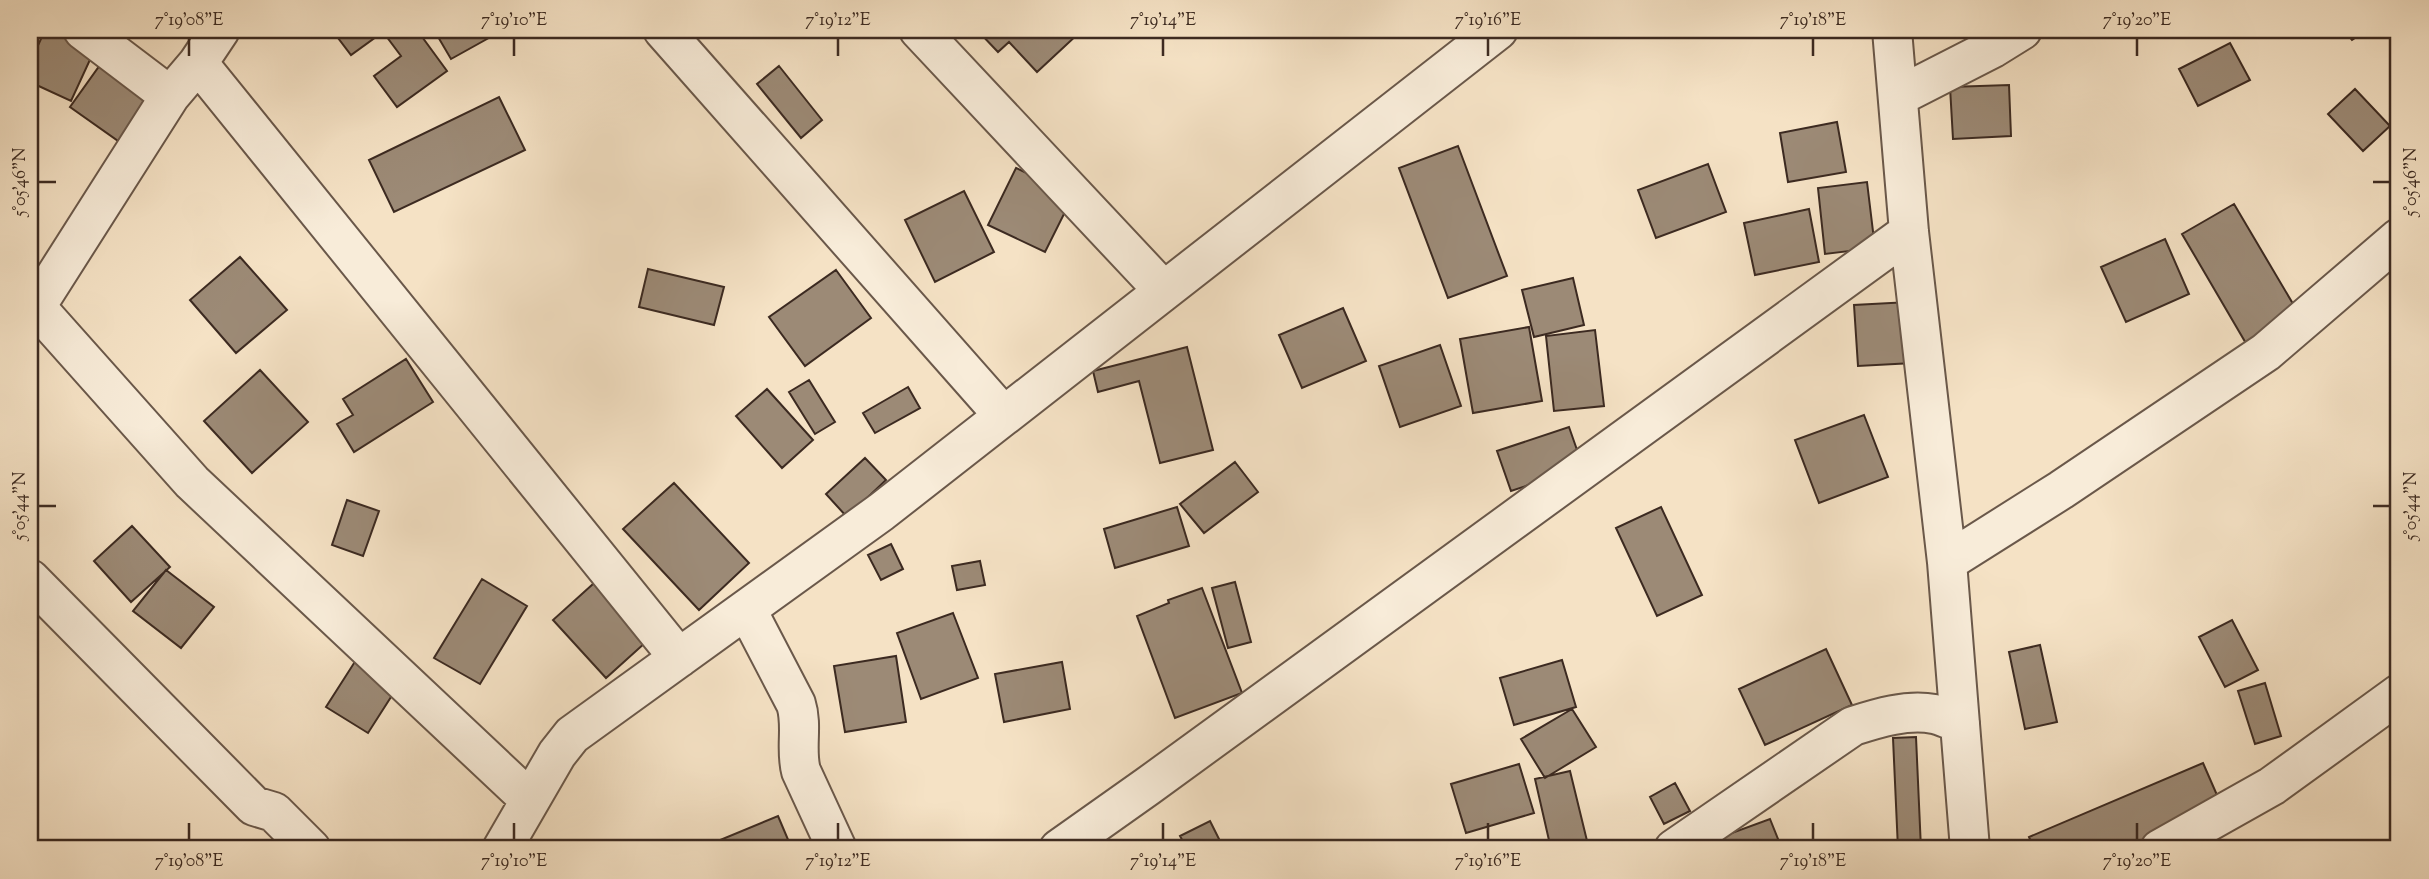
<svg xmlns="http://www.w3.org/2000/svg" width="2429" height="879" font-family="'Sorts Mill Goudy',serif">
<rect width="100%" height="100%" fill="#f5e2c5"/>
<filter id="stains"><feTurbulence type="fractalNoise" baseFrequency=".00286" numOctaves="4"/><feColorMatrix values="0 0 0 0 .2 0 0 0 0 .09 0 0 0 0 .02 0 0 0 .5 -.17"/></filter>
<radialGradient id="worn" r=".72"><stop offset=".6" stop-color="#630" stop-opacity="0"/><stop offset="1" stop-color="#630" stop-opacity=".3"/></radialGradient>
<path fill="#9c8a76" stroke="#3c2a21" stroke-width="2" d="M45,30H82L100,38L71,101L30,82V63Z
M332,30H417L447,71L397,107L374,76L401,56L383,32L351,55Z
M434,30H503L451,59Z
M977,30H1076L1079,33L1037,72L1009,42L998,52Z
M2344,30H2367L2352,40Z
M2230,43L2250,80L2198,106L2179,69Z
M105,58L155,93L121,143L70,107Z
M779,66L822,120L801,138L757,84Z
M2009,85L2011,136L1953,139L1950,87Z
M2355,89L2390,126L2363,151L2328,114Z
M499,97L525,150L394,212L369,160Z
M1837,122L1846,172L1788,182L1780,133Z
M1458,146L1507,276L1448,298L1399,168Z
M1708,164L1726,212L1656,238L1638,190Z
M1016,168L1073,196L1045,252L988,225Z
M1867,182L1875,248L1825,254L1818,188Z
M964,191L994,252L935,282L905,220Z
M2234,204L2299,314L2247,345L2182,234Z
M1809,209L1819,262L1755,275L1744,223Z
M2165,239L2189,294L2126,322L2101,267Z
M240,257L287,310L236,353L190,300Z
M648,269L724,287L714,325L639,307Z
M836,270L871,318L805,366L769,317Z
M1573,278L1584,325L1534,337L1522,290Z
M1909,302L1913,363L1858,366L1854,305Z
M1343,308L1366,361L1302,388L1279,335Z
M1529,327L1542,401L1473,413L1460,339Z
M1595,330L1604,406L1554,411L1546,336Z
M1440,345L1461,406L1400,427L1379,366Z
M1187,347L1213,450L1160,463L1139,381L1098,392L1093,371Z
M406,359L433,402L354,452L337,424L353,415L343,399Z
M260,370L308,422L252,473L204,421Z
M809,380L835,422L815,434L789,392Z
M908,387L920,408L875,433L863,413Z
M767,389L813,440L782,468L736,416Z
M1864,415L1888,477L1819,503L1795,440Z
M1569,427L1583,467L1511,491L1497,451Z
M865,458L886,480L847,517L826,494Z
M1235,462L1258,492L1204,533L1180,504Z
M674,483L749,563L699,610L623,529Z
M347,500L379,511L363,556L332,545Z
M1177,507L1189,546L1115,568L1104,529Z
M1661,507L1702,595L1657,616L1616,528Z
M132,526L170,567L131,602L94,561Z
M891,544L903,569L881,580L868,555Z
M980,561L985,585L957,590L952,566Z
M613,566L666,624L606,678L553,620Z
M166,570L214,607L181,648L133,611Z
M482,579L527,606L480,684L434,658Z
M1235,582L1251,642L1228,648L1212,588Z
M1202,588L1242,693L1175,718L1137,616L1169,603L1168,600Z
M953,613L978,678L921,699L897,633Z
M2232,620L2258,670L2225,687L2199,637Z
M2040,645L2057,722L2025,729L2009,652Z
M1826,649L1852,705L1765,745L1739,689Z
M896,656L906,722L845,732L834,666Z
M356,660L398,686L368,733L326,707Z
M1562,660L1576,707L1514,725L1500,678Z
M1062,662L1070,709L1004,722L995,674Z
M2265,683L2281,736L2255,744L2238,691Z
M1572,709L1596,747L1545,778L1521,739Z
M1916,737L1921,849H1898L1893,738Z
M2203,763L2227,818L2153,849H2034L2029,837Z
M1519,764L1534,813L1466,833L1451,784Z
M1570,771L1589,849H1551L1535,779Z
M1675,783L1690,811L1664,824L1650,797Z
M778,816L792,849H710L708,845Z
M1770,819L1782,849H1722L1718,838Z
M1210,821L1224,849H1187L1180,836Z"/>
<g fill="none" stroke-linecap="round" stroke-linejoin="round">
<g stroke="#6a584a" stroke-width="42">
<path id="street" d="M83,30L170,96
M663,30L1004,416
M919,30L1163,290
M1892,30L1909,232L1947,562L1970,849
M198,63L679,658
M1899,96L1993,48L2022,30
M36,307L192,482L530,800
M30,316L170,96L198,63L220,30
M1947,562L2061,490L2266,352L2399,238
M30,579L254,806L274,812L311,849
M747,610L796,704C803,726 795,749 801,771L837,849
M502,849L557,754L572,735L881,512L1498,30
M1059,849L1148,786L1909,232
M1674,849L1853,726C1878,718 1907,709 1934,714C1943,716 1952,721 1960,723
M2160,849L2272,786L2399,694"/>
</g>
<use href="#street" stroke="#f8ecd9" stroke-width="38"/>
</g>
<path fill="none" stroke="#3c2a21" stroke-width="2.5" d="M189,38V56M514,38V56M838,38V56M1163,38V56M1488,38V56M1813,38V56M2137,38V56M38,182H56M2373,182H2390M38,506H56M2373,506H2390M189,823V840M514,823V840M838,823V840M1163,823V840M1488,823V840M1813,823V840M2137,823V840"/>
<rect width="2429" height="879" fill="none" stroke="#f5e2c5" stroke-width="77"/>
<rect x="38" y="38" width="2352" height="802" fill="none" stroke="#3c2a21" stroke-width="2.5"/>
<g font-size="18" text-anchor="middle" fill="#3c2a21">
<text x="189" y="25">7°19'08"E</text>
<text x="514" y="25">7°19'10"E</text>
<text x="838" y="25">7°19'12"E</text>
<text x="1163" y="25">7°19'14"E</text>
<text x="1488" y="25">7°19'16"E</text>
<text x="1813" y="25">7°19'18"E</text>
<text x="2137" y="25">7°19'20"E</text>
<text transform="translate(19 182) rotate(-90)" y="6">5°05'46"N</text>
<text transform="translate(2410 182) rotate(-90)" y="6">5°05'46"N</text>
<text transform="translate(19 506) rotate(-90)" y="6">5°05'44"N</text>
<text transform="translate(2410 506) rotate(-90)" y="6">5°05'44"N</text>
<text x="189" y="866">7°19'08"E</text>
<text x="514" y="866">7°19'10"E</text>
<text x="838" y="866">7°19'12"E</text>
<text x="1163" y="866">7°19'14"E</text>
<text x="1488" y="866">7°19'16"E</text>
<text x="1813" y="866">7°19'18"E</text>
<text x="2137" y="866">7°19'20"E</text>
</g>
<rect width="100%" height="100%" filter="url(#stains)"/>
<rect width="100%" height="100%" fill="url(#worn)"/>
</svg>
